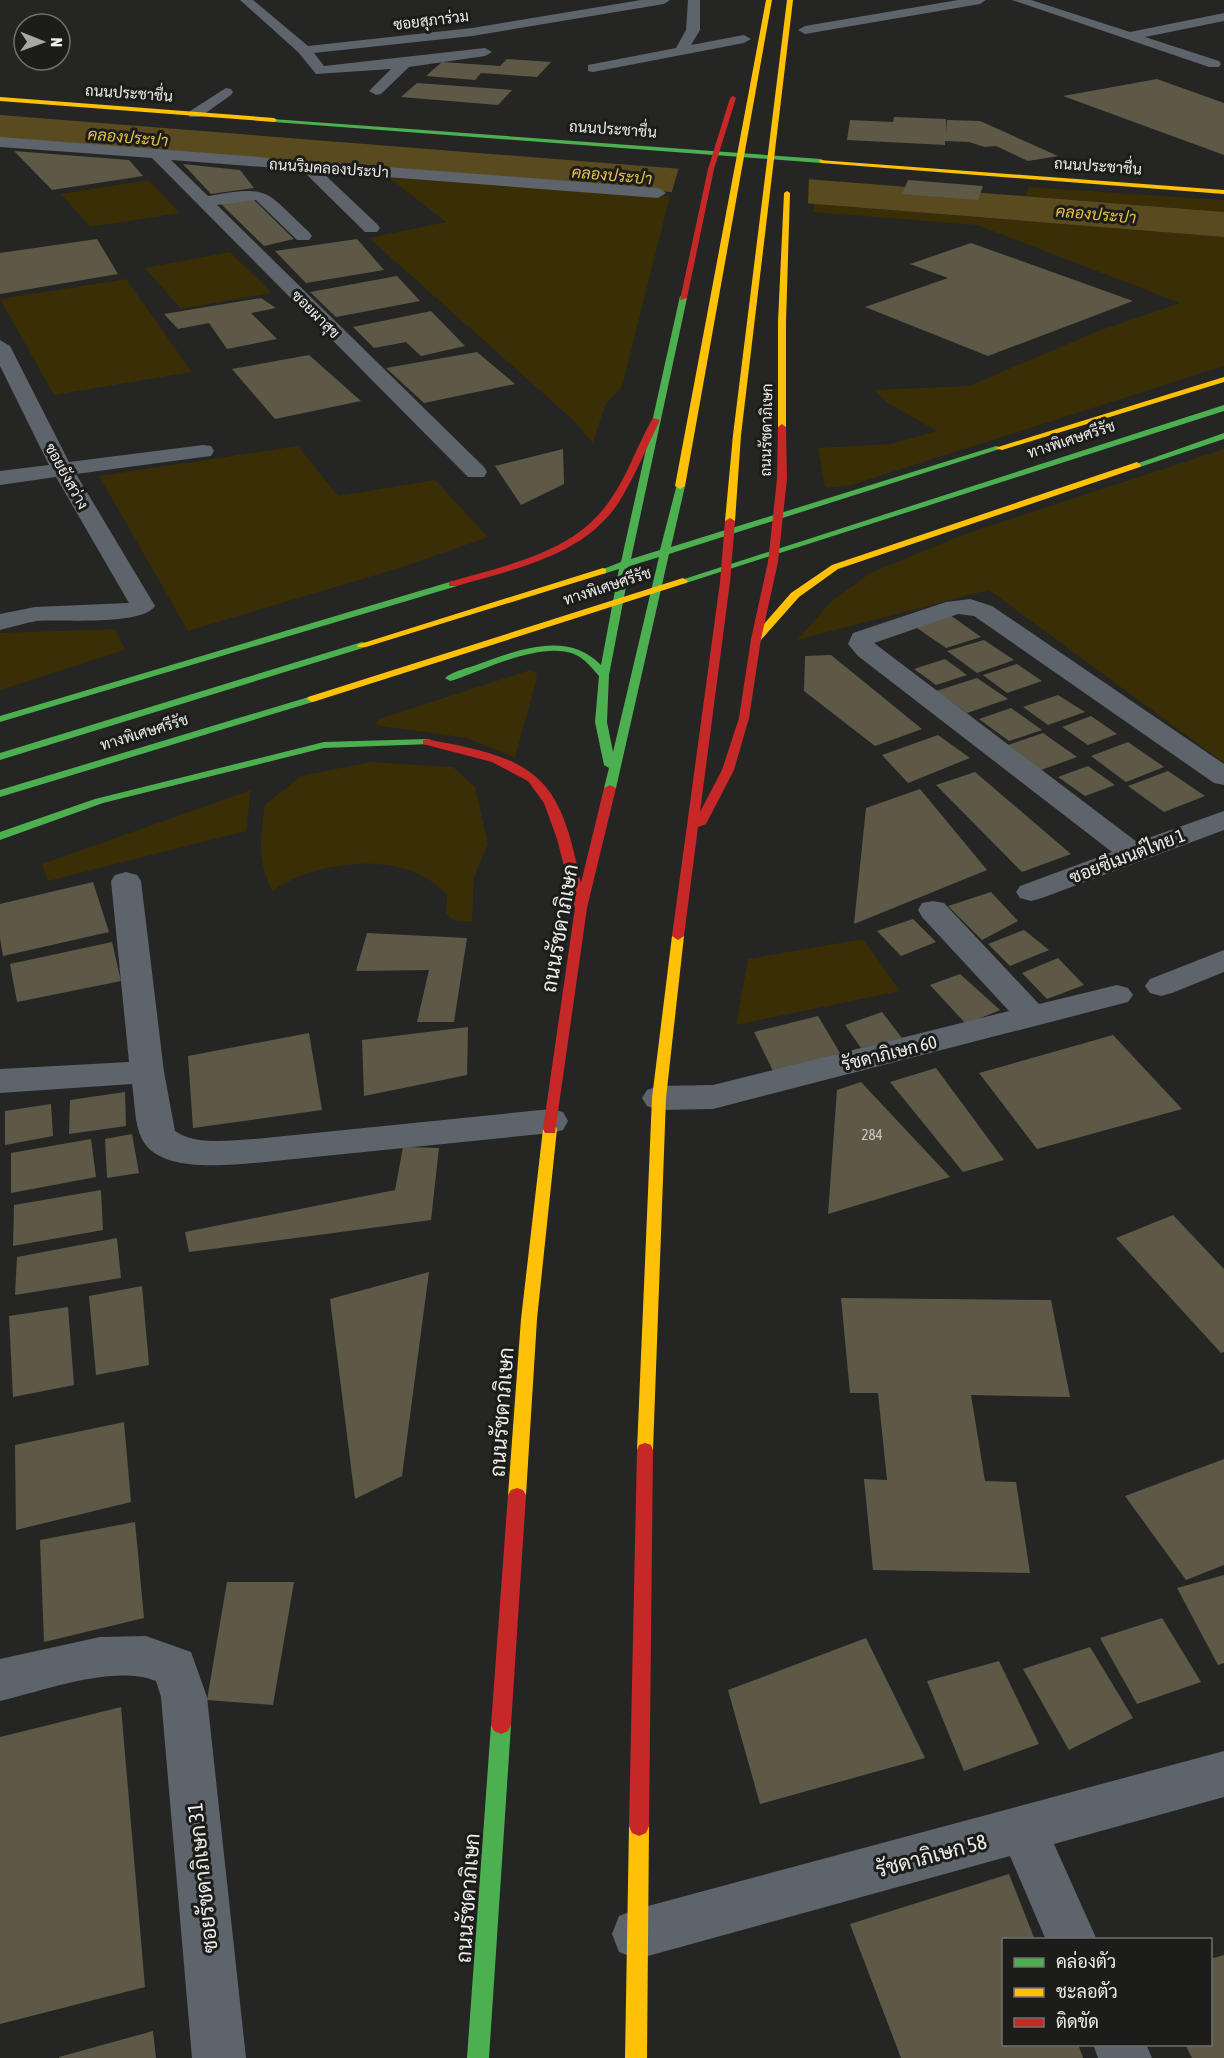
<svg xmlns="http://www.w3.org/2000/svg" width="1224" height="2058" font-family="'Asap Condensed',Sarabun,sans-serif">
<rect width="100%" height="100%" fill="#252524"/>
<path fill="#392e05" d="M387,176L670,196L622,387L605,405L593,443L573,420L369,238L446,222Z
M149,180L180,213L90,227L61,194Z
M1029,187L1224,200V212L1025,196Z
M815,204L1224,237V366L848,486L825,488L818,448L890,444L937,431L888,403L874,390L969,386L1098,331L1180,303L977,225L812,212Z
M230,252L272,293L181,309L145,268Z
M126,279L192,372L54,395L0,299Z
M298,446L338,496L435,480L488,537L403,567L188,631L99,476Z
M1224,449V763L989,590L797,640L832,601L870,573L965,534Z
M115,629L125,650L0,690V633Z
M530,670L537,673L536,681L515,758L467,738L375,725L379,719Z
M370,762L453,767L475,787L488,844L474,877L472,922L453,920L446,913L447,895C407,849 319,859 272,891C257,859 260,839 265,805L301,776Z
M251,790L246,831L48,881L42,864Z
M863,939L900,991L736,1025L748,959Z"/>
<path fill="#594b1f" d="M0,115L1224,212V237L0,138Z"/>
<path fill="#252524" d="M679,167L809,177L808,205L671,195Z"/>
<path fill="#5e5947" d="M507,59L551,62L537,77L481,73L475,80L426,76L442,62L500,66Z
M1157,79L1224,103V155L1063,96Z
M417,83L512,90L498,105L401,97Z
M894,117L946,119V133L947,120L980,121L1058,156L1028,161L996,146L985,147L969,142L945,141V145L847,140L850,120L893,122Z
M14,151L129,160L143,176L52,190Z
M183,164L240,170L254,188L211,194Z
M908,180L983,186L978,200L902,194Z
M253,199L294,239L264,246L220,203Z
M97,239L118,274L0,294V253Z
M357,239L384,270L306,283L275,251Z
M971,243L1133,301L988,356L865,307L948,278L910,264Z
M397,276L420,301L336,317L310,292Z
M261,298L276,308L251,313L277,339L227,349L209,323L178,329L164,314Z
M431,311L465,346L421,356L406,342L374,348L353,327Z
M477,352L515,384L424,403L386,368Z
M309,355L361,401L275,419L232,369Z
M563,449L564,484L521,505L495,466Z
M950,615L981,637L946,648L914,626Z
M984,640L1014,660L977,673L947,651Z
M831,655L922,729L875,746L804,691L805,656Z
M945,659L967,675L936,685L914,669Z
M1017,664L1042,681L1007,693L983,675Z
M977,678L1008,699L967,713L936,691Z
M1058,695L1085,712L1048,725L1023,707Z
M1011,708L1042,730L1009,741L979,719Z
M1091,716L1117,734L1088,745L1062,727Z
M1043,733L1077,757L1041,770L1008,745Z
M938,735L970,758L908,783L882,755Z
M1128,742L1164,767L1126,782L1091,756Z
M1088,766L1115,785L1085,796L1058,777Z
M1168,771L1205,796L1164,812L1128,786Z
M975,772L1071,854L1022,872L936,785Z
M920,789L987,870L854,924L866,808Z
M93,882L109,932L3,956L0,938V904Z
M991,892L1018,921L982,940L948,906Z
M913,919L936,942L901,956L877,931Z
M1024,930L1049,950L1010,966L988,944Z
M367,933L467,938L454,1022H417L429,970L356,971Z
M112,942L121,981L17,1002L10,964Z
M1058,958L1084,985L1047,999L1022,973Z
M960,974L1000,1010L966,1024L930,985Z
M882,1012L902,1038L861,1048L845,1025Z
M818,1016L840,1053L774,1073L754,1032Z
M468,1027L467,1075L364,1096L362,1040Z
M309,1033L322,1110L193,1128L188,1056Z
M1113,1035L1182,1109L1037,1149L979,1073Z
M936,1068L1004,1160L963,1172L890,1082Z
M861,1082L950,1177L828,1214L837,1090Z
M125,1092L126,1126L69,1134L70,1100Z
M51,1104L53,1136L5,1145V1111Z
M132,1134L139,1173L107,1178L105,1139Z
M91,1139L96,1177L11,1193V1153Z
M403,1147L439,1148L431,1220L189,1252L185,1232L395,1190Z
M101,1190L103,1230L13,1246L14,1205Z
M1173,1215L1224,1269V1352L1221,1353L1116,1238Z
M117,1238L121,1278L15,1295L17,1257Z
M429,1272L402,1476L355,1499L330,1299Z
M142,1286L149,1365L96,1375L89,1296Z
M841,1298L1051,1300L1070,1397L971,1395L985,1481L1016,1482L1030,1573L873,1570L864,1479L887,1480L878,1393H850Z
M68,1307L74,1385L13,1397L9,1316Z
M124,1422L131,1502L16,1530L15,1445Z
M1224,1459V1565L1186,1580L1125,1496Z
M135,1522L144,1618L44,1642L40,1540Z
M1224,1575V1663L1218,1665L1177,1588Z
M227,1582H294L273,1705L207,1700Z
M1162,1618L1201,1682L1137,1704L1100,1638Z
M866,1638L925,1758L760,1804L728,1690Z
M1090,1647L1133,1718L1069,1750L1023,1669Z
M999,1661L1039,1744L964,1771L927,1681Z
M121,1707L145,1987L0,2024V1737Z
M1009,1874L1035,1940H1004V2044H1078L1083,2058H901L850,1924Z
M1224,1955V2058H1192L1185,2044H1210V1959Z
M153,2031L156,2058H59V2057Z"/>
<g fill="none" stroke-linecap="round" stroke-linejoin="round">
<path fill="#5d646c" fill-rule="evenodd" d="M240,0H253L308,46L472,28L641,0H670L664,4L472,36L314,53L324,66L485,48L492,52L485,56L409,67L381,94L376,95L369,91L391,69L316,74L298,52Z
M688,0H700V30L691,45L744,35L751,39L744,43L593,72L588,71V65L676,48L686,30Z
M958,0H986L980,4L805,34L798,30L805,26Z
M1012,0H1031L1130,32L1224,13V21L1145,37L1219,61L1221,64L1219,67H1209Z
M226,88L231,89L233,92L231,95L200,117H190L187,114L190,111Z
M0,137L658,188L666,193L658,198L322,172L377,224L380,228L377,232H365L302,170L171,160L208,196C271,185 264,190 309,232L312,236L309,240H297L256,200L217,205L484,467L487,472L484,477H468L152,158L0,147Z
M0,340L10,346L69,462L203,445L211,446L214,451L211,456L203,457L76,474L155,606C142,626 62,619 37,621C25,623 12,627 0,630V614L35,607L129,603L56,477L0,485V471L49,465L0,366Z
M970,599L992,606L1224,764V785L1214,783L974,616L958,614L874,643L1137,842L1224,811V830L1042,898L1031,901L1020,898L1016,892L1020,886L1112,852L858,656L848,644L853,633L946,602Z
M126,872L137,875L141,881L164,1072L175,1131C197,1146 229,1140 255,1139L551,1109L563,1112L568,1121L563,1130L551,1133L255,1163C224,1165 159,1173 142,1139C134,1124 135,1101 132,1084L0,1093V1069L129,1062L111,881L115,875Z
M933,901L944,903L1039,1004L1117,985L1128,988L1133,995L1128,1002L713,1109L659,1110L647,1106L642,1098L647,1090L659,1086L713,1085L1009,1011L922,917L918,910L922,903Z
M1224,950V972L1172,993L1161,996L1150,993L1145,986L1150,979Z
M146,1636L191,1652L207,1697L246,2058H192L161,1697L156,1681C114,1664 43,1691 0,1701V1659L100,1637Z
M1224,1751V1797L1054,1844L1097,1940H1046L1010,1856L637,1959L619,1952L612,1934L619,1916L637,1909Z
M1093,2044H1146L1152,2058H1098Z"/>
<path fill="#4caf50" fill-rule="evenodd" d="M272,119L821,159L824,161L821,163L274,122Z
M680,296L687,298L631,559L660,550L677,484L685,486L671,547L996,446L1003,448L669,554L616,788L610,791L604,788L609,768L604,765L595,722L599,676C592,668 584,658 574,654C542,641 485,669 454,680L450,681L445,678C453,671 468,668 479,664C518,650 567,630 601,665L619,569L603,574L598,571L621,562ZM659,557L613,752L607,722L609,675L630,566Z
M1224,405V411L686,583H680L678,581Z
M1224,433V439L1140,467L1133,465Z
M453,581L457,582V586L0,722V716Z
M362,642L366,643V647L0,760V753Z
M312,696L317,699L316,701L0,797V790Z
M427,739L431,740V744L324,748L103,803L0,840V832L95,799L324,742Z
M501,1716L508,1719L511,1725L489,2058H467L491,1725L494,1719Z"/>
<path fill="#ffc107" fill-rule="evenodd" d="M766,0H772L685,486L680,489L675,486Z
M787,0H793L741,435L735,521L730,524L725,521L733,435Z
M0,97L274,118L277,120L274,122L0,101Z
M819,160L1224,190V194L821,163Z
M787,191L790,193L786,322V427L782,430L778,427V322L784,193Z
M1224,377V382L1002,450L995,448Z
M1137,462L1141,465L1140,467L838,569L799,597L760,641L756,642L751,639L791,593L832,565Z
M603,568L606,569V573L366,647H358L357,645Z
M683,578L688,581L686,583L316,701L312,702L307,699L308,697Z
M678,932L684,936L666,1098L653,1450L651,1455L645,1457L639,1455L637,1450L652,1098L672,936Z
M550,1124L555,1125L557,1129L537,1319L526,1495L523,1500L517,1502L511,1500L508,1495L521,1319L543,1129L545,1125Z
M639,1816L646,1819L649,1826L647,2058H625L629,1826L632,1819Z"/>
<path fill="#c62828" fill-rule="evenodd" d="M733,96L736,98L714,169L687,298L680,300L708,169L730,98Z
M653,418L660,420C647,447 635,476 619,502C584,556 514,569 457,586H449V582C506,565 575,553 610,500C628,475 637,445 653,418Z
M782,424L786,427L787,479L778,562L761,639L749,718L734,770L706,824L698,827L684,936L678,940L672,936L720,582L725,521L730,518L735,521L730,582L700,812L722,770L739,718L751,639L768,562L777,479L778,427Z
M427,739C462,747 508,752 536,777C565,801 573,848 581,883L604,788L610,785L616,788L587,908L555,1133H545L543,1129L575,908L557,839L544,803L528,781L492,762L423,744V740Z
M645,1443L651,1445L653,1450L649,1826L646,1833L639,1836L632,1833L629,1826L637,1450L639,1445Z
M517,1488L523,1490L526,1495L511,1725L508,1731L501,1734L494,1731L491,1725L508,1495L511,1490Z"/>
</g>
<g text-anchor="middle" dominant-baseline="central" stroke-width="6" stroke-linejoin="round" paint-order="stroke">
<g font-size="15" fill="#ededeb" stroke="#1c1c1a">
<text transform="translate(431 20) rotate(-7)">ซอยสุภาร่วม</text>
<text transform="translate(129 93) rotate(4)">ถนนประชาชื่น</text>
<text transform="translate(613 129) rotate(4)">ถนนประชาชื่น</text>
<text transform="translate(1098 166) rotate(4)">ถนนประชาชื่น</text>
<text transform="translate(329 168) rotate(4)">ถนนริมคลองประปา</text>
<text transform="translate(316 314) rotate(45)">ซอยผาสุข</text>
<text transform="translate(766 430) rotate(-89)">ถนนรัชดาภิเษก</text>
<text transform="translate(1071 439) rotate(-18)">ทางพิเศษศรีรัช</text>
<text transform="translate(67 476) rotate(61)">ซอยยังสว่าง</text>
<text transform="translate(607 586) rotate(-18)">ทางพิเศษศรีรัช</text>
<text transform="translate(144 732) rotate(-17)">ทางพิเศษศรีรัช</text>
</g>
<g font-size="15" fill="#c9c8c2">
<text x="872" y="1134">284</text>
</g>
<g font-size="16" font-style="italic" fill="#e7c346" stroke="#1c1c1a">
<text transform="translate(128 137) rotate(5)">คลองประปา</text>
<text transform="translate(612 175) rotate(5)">คลองประปา</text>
<text transform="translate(1096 214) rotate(5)">คลองประปา</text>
</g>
<g font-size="18" fill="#ededeb" stroke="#1c1c1a">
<text transform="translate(1127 856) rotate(-21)">ซอยซีเมนต์ไทย 1</text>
<text transform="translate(889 1053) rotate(-14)">รัชดาภิเษก 60</text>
</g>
<g font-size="21" fill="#ededeb" stroke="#1c1c1a">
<text transform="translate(559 928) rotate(-80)">ถนนรัชดาภิเษก</text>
<text transform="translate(501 1412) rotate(-86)">ถนนรัชดาภิเษก</text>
<text transform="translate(931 1855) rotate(-15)">รัชดาภิเษก 58</text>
<text transform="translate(202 1878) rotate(-96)">ซอยรัชดาภิเษก 31</text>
<text transform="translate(467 1898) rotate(-86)">ถนนรัชดาภิเษก</text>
</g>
</g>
<rect x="1002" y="1938" width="210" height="108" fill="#1c1c1a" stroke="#70706e" stroke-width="1.5"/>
<rect x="1014" y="1958" width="30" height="9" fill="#4caf50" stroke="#70706e" stroke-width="1.5"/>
<text x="1056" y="1968" font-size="18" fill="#ededeb">คล่องตัว</text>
<rect x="1014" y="1988" width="30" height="9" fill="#ffc107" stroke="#70706e" stroke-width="1.5"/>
<text x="1056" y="1998" font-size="18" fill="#ededeb">ชะลอตัว</text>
<rect x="1014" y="2018" width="30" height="9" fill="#c62828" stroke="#70706e" stroke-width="1.5"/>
<text x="1056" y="2028" font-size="18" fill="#ededeb">ติดขัด</text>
<g transform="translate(42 42) rotate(91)"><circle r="28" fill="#1c1c1a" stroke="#70706e" stroke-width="1.5"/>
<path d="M0-4.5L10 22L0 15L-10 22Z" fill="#a7a7a5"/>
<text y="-9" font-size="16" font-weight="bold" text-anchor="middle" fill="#ededeb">N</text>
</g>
</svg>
